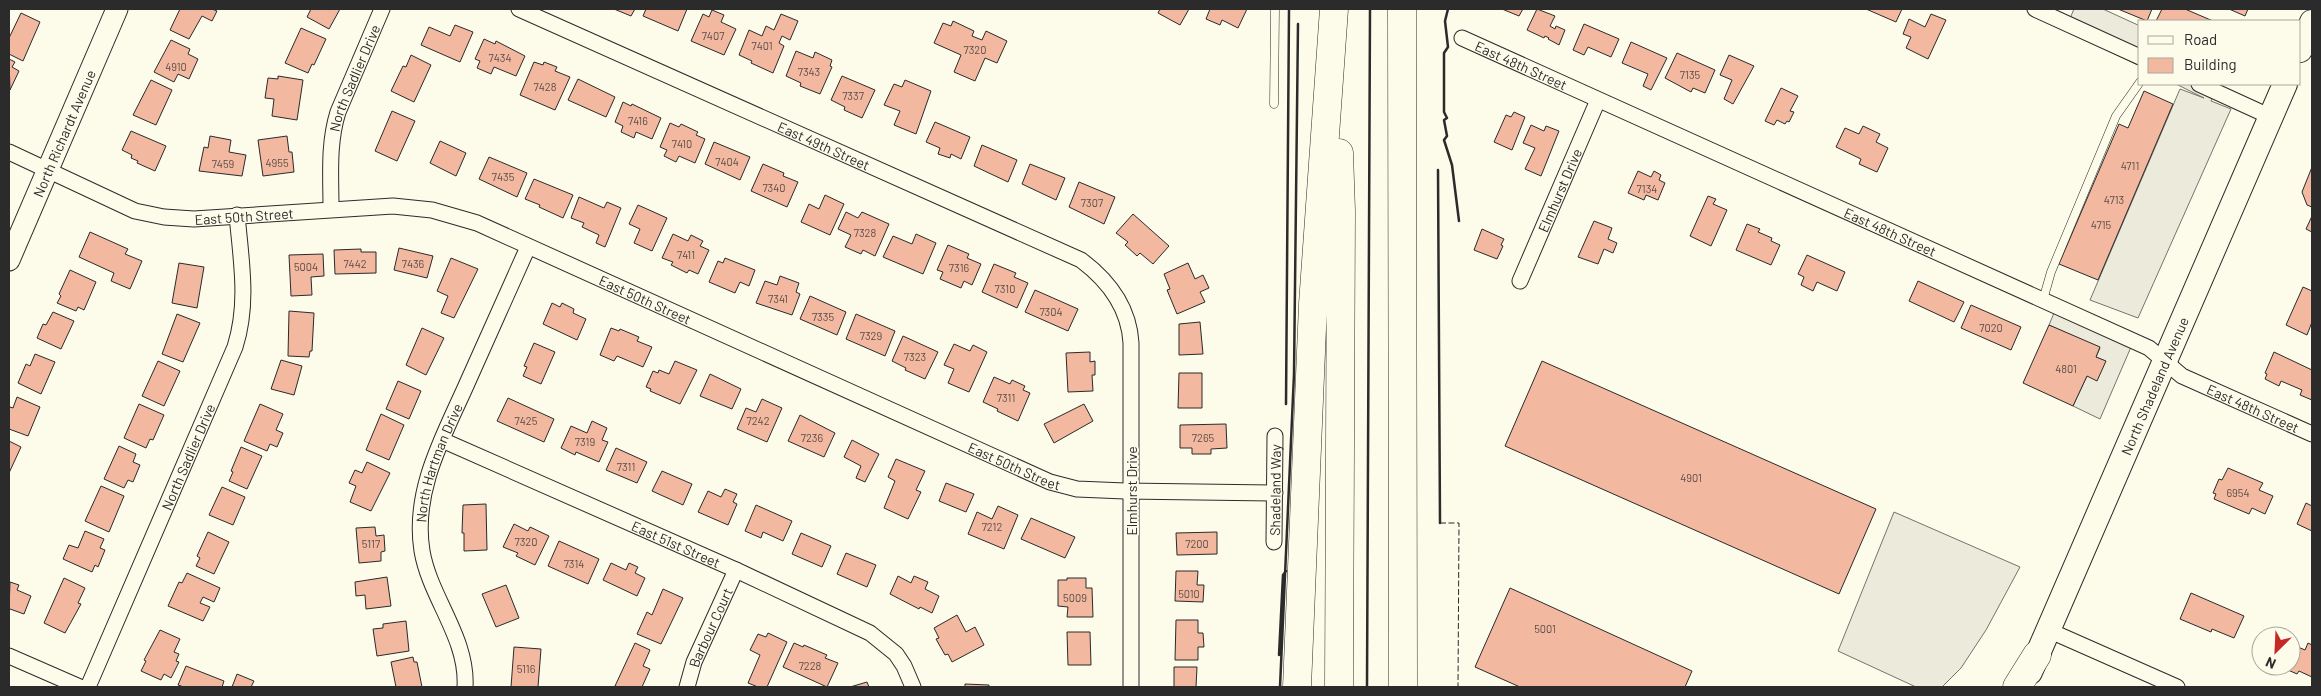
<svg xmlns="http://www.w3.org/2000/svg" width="2321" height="696" font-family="Barlow,sans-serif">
<rect width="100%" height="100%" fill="#fdfbea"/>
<path fill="#eceadb" stroke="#74746e" d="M2074,9H2103L2140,26V66L2065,30Z
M2176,84H2220L2211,101L2231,109L2138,318L2090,300L2180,89L2204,98Z
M2054,313L2131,347L2100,419L2073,406L2087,376L2105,361L2096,357L2100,348L2049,325Z
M1894,512L2020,567L1986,630L1961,668L1942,687H1916L1838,651Z"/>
<path fill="#f2b8a0" stroke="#2b2b2b" d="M180,9H212L217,11L212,21L202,16L189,39L170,30Z
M311,9H340L329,29L307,17Z
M614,9H635L631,16Z
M646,9H687L678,31L643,16Z
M1160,9H1189L1180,25L1158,13Z
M1210,9H1247L1238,28L1222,20L1220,25L1206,19Z
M1502,9H1523L1519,16Z
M1537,9L1555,16L1550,26L1555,29L1556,26L1565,30L1559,45L1548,39L1549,38L1545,36L1544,38L1527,30Z
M1866,9H1902L1896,22Z
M2118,9H2152L2147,21Z
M2162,9H2185L2213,21H2156Z
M2229,9H2248L2245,16Z
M712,10L724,15L721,22L736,29L724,55L691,41L703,14L709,17Z
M21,13L40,22L23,61L9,54V38Z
M781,14L798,21L790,40L782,36L779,43L784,46L773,73L751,63L752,61L739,55L749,30L762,36L766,26L774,30Z
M1931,14L1946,20L1928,59L1906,48L1911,37L1903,34L1909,19L1925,27Z
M953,21L974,31L972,36L982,40L986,31L1007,41L997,63L985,58L975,81L954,72L961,55L934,43L943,23L951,26Z
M1584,24L1619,39L1611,57L1588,47L1584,55L1573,50Z
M455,25L473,32L460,62L421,45L429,27L450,36Z
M301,28L326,39L314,65L312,64L308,73L285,63Z
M484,39L495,44L496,41L525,56L516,76L494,67L491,74L477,68L480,61L475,59Z
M171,40L190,49L188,54L198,59L189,79L178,74L174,82L154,72Z
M1631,42L1667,58L1651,90L1643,86L1648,74L1622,63Z
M796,51L813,58L815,52L832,60L830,66L832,67L820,94L800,86L801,83L786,76Z
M1677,53L1715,70L1705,93L1693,88L1691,92L1665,78Z
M411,55L431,65L414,102L391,91L403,66L406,67Z
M1729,55L1754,66L1733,104L1724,99L1732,80L1720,75Z
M9,59L15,62L12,67L19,71L10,90Z
M534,62L543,65L544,62L557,67L555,71L570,77L555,110L520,95Z
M278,76L303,80L297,120L272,116L274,99L265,98L268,78L278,79Z
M842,76L875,90L862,118L844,110L845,107L831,100Z
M578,79L615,97L606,117L568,100Z
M151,80L172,90L156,125L133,115Z
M905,80L931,91L916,134L894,125L900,111L884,105L894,84L902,87Z
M1781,88L1798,96L1790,111L1794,112L1789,122L1787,121L1785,124L1777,120L1774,125L1765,121Z
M2144,91L2173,104L2098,280L2059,264L2119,124L2128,128Z
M623,102L631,106L632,104L661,118L652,139L636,132L634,138L621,132L623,126L615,122Z
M392,111L415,121L397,161L375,151Z
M1514,112L1525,117L1512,150L1494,142L1506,115L1511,117Z
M935,122L970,137L961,159L951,154L950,158L938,154L940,148L926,142Z
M670,123L679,127L681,124L698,132L696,135L705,139L695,163L679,156L676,162L664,156L667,150L660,147Z
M1531,125L1544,131L1546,126L1559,131L1541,176L1525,169L1535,148L1523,143Z
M1863,126L1880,134L1876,142L1888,148L1877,172L1859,164L1861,159L1836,147L1845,128L1859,134Z
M131,131L166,146L155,171L137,163L138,161L131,158L132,155L122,150Z
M210,136L231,140L229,152L246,155L242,176L199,171L204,147L208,148Z
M287,136L289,152H292L294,172L263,176L258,140Z
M440,141L466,153L456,176L430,163Z
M714,142L750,157L740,180L705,164Z
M982,145L1017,160L1008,182L974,166Z
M489,157L527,173L517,197L479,179Z
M763,164L784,173L783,176L798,182L787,207L751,191Z
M1030,164L1065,178L1056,200L1022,184Z
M2312,167V207L2307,205L2302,192Z
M1638,171L1651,177L1654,171L1661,175L1659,180L1665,183L1658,200L1646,195L1644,200L1628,193Z
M534,179L573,195L563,218L539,207L540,205L525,199Z
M1079,182L1115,197L1104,224L1069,207Z
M825,195L844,204L830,235L801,222L809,204L819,209Z
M1708,196L1716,199L1713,204L1727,210L1711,246L1690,236Z
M579,197L604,208L607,202L621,208L605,247L596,243L599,235L582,227L584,223L571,218Z
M638,205L667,218L652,251L634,243L640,229L629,224Z
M846,212L858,218L862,212L889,224L875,256L863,250L861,254L845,247L851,235L838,229Z
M1133,214L1169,246L1153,264L1140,253L1137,256L1125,245L1128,242L1116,233Z
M2312,216V232L2306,229Z
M1594,221L1612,228L1608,239L1617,243L1613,253L1604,249L1598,264L1578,257Z
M1747,224L1760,229L1758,232L1772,238L1771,241L1780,245L1771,265L1736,250Z
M1482,229L1504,239L1501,245L1503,246L1497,259L1474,250Z
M90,232L128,249L125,254L142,261L130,289L111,281L114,273L79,257Z
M673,234L688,241L691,235L703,241L700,246L709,250L698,274L689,270L687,273L671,265L673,262L662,258Z
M916,234L936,243L923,274L883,257L893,236L912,244Z
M948,245L969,254L967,258L981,264L972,285L964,281L961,288L940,279L943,272L937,270Z
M399,248L433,256L427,278L394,270Z
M361,249V252H376V273L335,274L334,250Z
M323,254L324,276L311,277L312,295L291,296L289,255Z
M1807,255L1845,272L1837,291L1817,282L1813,291L1801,285L1804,277L1798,274Z
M451,258L478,269L454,318L441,313L448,296L437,291Z
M725,258L755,270L749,286L740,282L735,293L709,282L718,261L723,263Z
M179,263L204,267L197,308L172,303Z
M1188,263L1195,279L1203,275L1209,288L1200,292L1205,302L1177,314L1167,290L1170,289L1164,274Z
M994,264L1016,273L1014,277L1028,283L1017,308L982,292Z
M70,270L96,282L84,310L78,307L76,311L57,303L61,296L59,294Z
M780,276L799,283L796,292L800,294L792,315L756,303L765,281L777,285Z
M1918,281L1964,302L1954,322L1909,301Z
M2303,287L2312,291V322L2307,335L2286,325Z
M1035,290L1078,309L1068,331L1025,312Z
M810,296L846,312L837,335L800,319Z
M552,303L560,307L562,303L574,309L573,313L586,319L577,340L543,324Z
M1971,305L2021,327L2011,350L1961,328Z
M289,311L314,313L312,351H310L309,357L288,356Z
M53,312L74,321L61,349L37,338L43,324L46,325Z
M177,314L200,323L183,362L162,354Z
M856,314L895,331L885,356L846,339Z
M1200,322L1203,354L1179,355V324Z
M2049,325L2100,347L2096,357L2106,361L2097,381L2087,376L2073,406L2023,383Z
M422,328L444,338L426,375L406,365Z
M611,328L619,331L620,329L639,337L637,341L652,347L643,367L617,356L614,361L600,355Z
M903,336L938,352L925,379L905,370L906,368L892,361Z
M534,343L555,352L541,384L523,376L527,367L524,366Z
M954,344L970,351L973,345L987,352L969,392L948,383L954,369L944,365Z
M1090,352V362L1095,361V375H1092L1093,391L1068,392L1066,353Z
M2274,352L2312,370V400L2300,395L2302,390L2281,381L2279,386L2265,379L2267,374L2265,373Z
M35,354L55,362L41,394L18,383L26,364L30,366Z
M281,360L302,366L294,395L271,389Z
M158,361L180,371L164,406L142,396Z
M675,361L697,370L680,404L650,391L651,389L646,387L653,371L658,373L659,370L669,374Z
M1542,361L1876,509L1839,594L1505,446Z
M1179,373H1202V408H1178Z
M710,374L741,389L732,409L700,396Z
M994,377L1010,384L1012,380L1025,386L1023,390L1030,393L1018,421L997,411L998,409L983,402Z
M398,381L421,391L409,419L386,409Z
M17,397L40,407L28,436L9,429V409L10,407L13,408Z
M508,398L554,419L544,442L497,421Z
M762,399L782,408L767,442L737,429L746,408L756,412Z
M139,404L164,415L153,440L150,439L146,448L124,438Z
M260,404L283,414L276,430L283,433L277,447L270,444L267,451L244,441Z
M1084,404L1093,421L1054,443L1044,424Z
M381,414L404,425L389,460L366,450Z
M800,415L835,433L824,457L788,441Z
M592,421L607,428L602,440L608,442L599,462L576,452L575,455L561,448L571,426L587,433Z
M1226,424L1227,448L1211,449V454H1192V448H1180V425Z
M852,440L879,454L865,482L856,478L861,466L844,457Z
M9,441L21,447L9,473Z
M119,446L136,454L133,462L140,465L133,482L128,480L124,488L104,479Z
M241,447L262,456L247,489L229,481L233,472L231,471Z
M616,448L647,462L637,483L606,470Z
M896,459L925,471L916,490L921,492L908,519L884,508L895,481L888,477Z
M367,462L390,473L371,511L350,502L356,486L349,483L355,470L362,473Z
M2228,468L2263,483L2259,490L2273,496L2265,514L2252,508L2249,514L2214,499L2216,494L2213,493L2219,479L2222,480Z
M662,471L692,484L683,505L652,491Z
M946,483L974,494L966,512L939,501Z
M101,486L124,496L109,532L85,521Z
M222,487L245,497L233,525L209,515Z
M725,489L737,494L733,502L737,504L728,525L698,512L708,491L721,497Z
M2306,503L2312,506V531L2297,524Z
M486,504L487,550L464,551V533H462L463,505Z
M756,505L792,521L783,541L763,532L761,538L745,531Z
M998,506L1018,515L1004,549L968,534L977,512L992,519Z
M1031,518L1075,537L1065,558L1021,539Z
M514,524L528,531L530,527L549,536L535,565L516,556L518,553L503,547Z
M375,527L376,536L384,535L385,551L381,552V561L359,563L356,528Z
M85,531L104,539L100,548L105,550L98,567L95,565L92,572L63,559L69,545L78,548Z
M208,532L229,542L214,574L196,566L200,558L197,556Z
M1217,532V554L1177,555L1176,533Z
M801,533L831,546L822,567L792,554Z
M559,541L599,559L588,584L548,566Z
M846,553L876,565L867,587L837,574Z
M611,563L626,570L629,563L638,567L635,573L645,578L637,596L603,580Z
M1176,571H1198L1197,585H1204L1203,602L1175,601Z
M187,573L220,588L214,602L203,597L200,603L210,607L203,621L168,606L179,582L182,583Z
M898,576L911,583L914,576L928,582L925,589L939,596L932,613L920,607L919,609L890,594Z
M387,577L391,606L366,609L365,595L356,596L355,582Z
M64,578L85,588L78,603L81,604L65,633L44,623Z
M1067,578H1086V588H1092L1093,617H1067L1068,607L1058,606V580H1067Z
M10,582L19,585L17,590L31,596L24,614L10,609L9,610Z
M506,585L519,618L496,627L482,594Z
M1510,588L1692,671L1685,687H1520L1475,667Z
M663,589L683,598L661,644L637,634L647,612L652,615Z
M2191,593L2244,616L2234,638L2212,629L2211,632L2180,619Z
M957,615L966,632L975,627L984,645L952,662L948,654L945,655L936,639L939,638L934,628Z
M1176,620H1198V633H1203L1204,647H1198V660H1175Z
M406,621L409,651L377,656L373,629L383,628V624Z
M160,630L180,639L174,652L179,654L176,661L179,662L171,678L164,674L161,680L141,671L146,661L144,660Z
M1067,632H1090L1091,665H1068Z
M768,633L787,642L767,687H758L748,683L760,655L750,650L758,634L766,637Z
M635,643L650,650L643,666L650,669L642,687H619L615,686Z
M794,643L803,647L804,645L827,655L825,658L838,663L827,687L783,667Z
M2308,643L2312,645V677L2299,671L2297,674L2279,666H2291V644L2305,650Z
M514,647L541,649L538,687H511Z
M413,657L414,662H417L422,687H396L391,662Z
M186,666L224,681L222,687H184L178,685Z
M1174,667H1197L1196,687H1174Z
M237,674L254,681L251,687H232Z
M867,682L869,687H850Z
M965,684L989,685V687H965Z"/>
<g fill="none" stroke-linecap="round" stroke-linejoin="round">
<g stroke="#2b2b2b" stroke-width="9">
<path id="lane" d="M1274,104L1275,9
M2043,300L2051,272L2116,116L2140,82"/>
</g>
<g stroke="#2b2b2b" stroke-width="17">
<g id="street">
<path id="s1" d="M519,9L1081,260C1109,281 1129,307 1131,343V687"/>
<path d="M2035,9L2140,57"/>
<path id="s2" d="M1462,38L2149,348L2182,376L2312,434"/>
<path d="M2199,84L2271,117"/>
<path id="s3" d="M9,152L135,211L164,217L194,219L393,206L432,210L477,223L1050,482L1077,489L1125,491L1275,493"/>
<path id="s4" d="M331,209C331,176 328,144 338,112L382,9"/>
<path id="s5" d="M1520,281L1598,100"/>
<path id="s6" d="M442,440L736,570L870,633L896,654L904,666L913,687"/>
<path id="s7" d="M1274,542L1275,436"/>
<path d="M2048,630L2177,687"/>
<path d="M9,656L80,687"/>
<path id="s8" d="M88,687L235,347C249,303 241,260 237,215"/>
<path id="s9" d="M465,687C468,638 430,598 422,551C412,489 445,434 469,379C489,335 508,291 528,247"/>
<path id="s10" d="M687,687L694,662L736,570"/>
</g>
</g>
<g stroke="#2b2b2b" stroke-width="23">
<g id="secondary">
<path id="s11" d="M9,260L117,9"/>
</g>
</g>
<g stroke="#2b2b2b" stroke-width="26">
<g id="primary">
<path d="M2300,50L2312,22"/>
<path id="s12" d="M2030,672L2285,84"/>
</g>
</g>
<g stroke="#2b2b2b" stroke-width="29">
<path id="highway" d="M1402,9L1403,687
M1339,153L1341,211L1339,687
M1297,687L1313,304L1334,9
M2017,687L2037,655"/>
</g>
<use href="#lane" stroke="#fdfbea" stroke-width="8"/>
<use href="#street" stroke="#fdfbea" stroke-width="15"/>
<use href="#secondary" stroke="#fdfbea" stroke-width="21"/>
<use href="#primary" stroke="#fdfbea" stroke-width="24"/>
<use href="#highway" stroke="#fdfbea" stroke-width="28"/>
<path stroke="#2b2b2b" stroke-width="1" stroke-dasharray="6 2.5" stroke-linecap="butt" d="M1440,523H1459L1458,687"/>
<path stroke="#2b2b2b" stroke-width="2.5" d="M1448,9L1445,21L1448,47L1444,53V112L1447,118L1444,120L1447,136L1444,140L1452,165L1459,221
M1438,170L1440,523
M1286,404L1289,9
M1279,655L1283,575L1286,571
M1280,687L1294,374L1298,24
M1367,687L1370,9"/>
</g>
<g text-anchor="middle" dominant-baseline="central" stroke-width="4" stroke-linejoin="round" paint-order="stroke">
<g font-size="11" fill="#5d4e48">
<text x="713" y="35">7407</text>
<text x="762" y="45">7401</text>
<text x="975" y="49">7320</text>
<text x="500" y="57">7434</text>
<text x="176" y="66">4910</text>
<text x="809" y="71">7343</text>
<text x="1690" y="74">7135</text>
<text x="545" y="86">7428</text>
<text x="853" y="95">7337</text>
<text x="638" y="120">7416</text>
<text x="682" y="143">7410</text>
<text x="727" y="161">7404</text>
<text x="277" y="162">4955</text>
<text x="223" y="163">7459</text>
<text x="2130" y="165">4711</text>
<text x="503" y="176">7435</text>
<text x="774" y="187">7340</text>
<text x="1647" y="188">7134</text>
<text x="2114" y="199">4713</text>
<text x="1092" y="202">7307</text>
<text x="2101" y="224">4715</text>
<text x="865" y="232">7328</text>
<text x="686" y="254">7411</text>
<text x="355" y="263">7442</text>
<text x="413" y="263">7436</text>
<text x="306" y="266">5004</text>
<text x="959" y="267">7316</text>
<text x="1005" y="288">7310</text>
<text x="778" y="298">7341</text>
<text x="1051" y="311">7304</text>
<text x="823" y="316">7335</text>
<text x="1991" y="327">7020</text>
<text x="871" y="335">7329</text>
<text x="915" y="356">7323</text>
<text x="2066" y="368">4801</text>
<text x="1006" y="397">7311</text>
<text x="526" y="420">7425</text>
<text x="758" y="420">7242</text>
<text x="812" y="437">7236</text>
<text x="1203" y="437">7265</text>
<text x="585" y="441">7319</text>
<text x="626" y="466">7311</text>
<text x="1691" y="477">4901</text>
<text x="2238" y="492">6954</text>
<text x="992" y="526">7212</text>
<text x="526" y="541">7320</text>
<text x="371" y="543">5117</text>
<text x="1197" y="543">7200</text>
<text x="574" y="563">7314</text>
<text x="1189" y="593">5010</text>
<text x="1075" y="597">5009</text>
<text x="1545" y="628">5001</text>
<text x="810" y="665">7228</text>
<text x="526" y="668">5116</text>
</g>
<g font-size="14" fill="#2b2b2b" stroke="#fdfbea">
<text stroke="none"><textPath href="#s2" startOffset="65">East 48th Street</textPath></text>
<text stroke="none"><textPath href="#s4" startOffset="135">North Sadlier Drive</textPath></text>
<text stroke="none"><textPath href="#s11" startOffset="138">North Richardt Avenue</textPath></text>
<text stroke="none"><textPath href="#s1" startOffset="334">East 49th Street</textPath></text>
<text stroke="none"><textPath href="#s5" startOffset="99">Elmhurst Drive</textPath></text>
<text stroke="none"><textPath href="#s3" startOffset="249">East 50th Street</textPath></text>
<text stroke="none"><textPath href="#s2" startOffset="470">East 48th Street</textPath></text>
<text stroke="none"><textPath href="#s3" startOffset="669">East 50th Street</textPath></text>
<text stroke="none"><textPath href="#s12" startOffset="312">North Shadeland Avenue</textPath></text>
<text stroke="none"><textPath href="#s2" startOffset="875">East 48th Street</textPath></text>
<text stroke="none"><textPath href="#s8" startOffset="251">North Sadlier Drive</textPath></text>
<text stroke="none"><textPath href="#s9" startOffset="235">North Hartman Drive</textPath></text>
<text stroke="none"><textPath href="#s3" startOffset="1074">East 50th Street</textPath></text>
<text stroke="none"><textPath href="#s7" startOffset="52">Shadeland Way</textPath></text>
<text transform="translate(1131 491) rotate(-90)">Elmhurst Drive</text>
<text stroke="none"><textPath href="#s6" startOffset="256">East 51st Street</textPath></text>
<text stroke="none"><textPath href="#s10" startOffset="64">Barbour Court</textPath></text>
</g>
</g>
<rect width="2321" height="696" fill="none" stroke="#2b2b2b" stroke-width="20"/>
<rect x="2138" y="20" width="162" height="65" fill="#fdfbea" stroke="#a9a89e"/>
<rect x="2148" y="36" width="25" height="8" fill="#fdfbea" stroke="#a9a89e"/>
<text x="2184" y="45" font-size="15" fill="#2b2b2b">Road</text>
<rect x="2148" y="58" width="25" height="15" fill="#f2b8a0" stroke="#a9a89e"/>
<text x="2184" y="70" font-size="15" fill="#2b2b2b">Building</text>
<g transform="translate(2276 651) rotate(204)"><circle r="24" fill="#fdfbea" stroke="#a9a89e"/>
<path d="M0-4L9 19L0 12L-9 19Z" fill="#c62828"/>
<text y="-8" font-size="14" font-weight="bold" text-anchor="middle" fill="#2b2b2b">N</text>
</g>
</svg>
